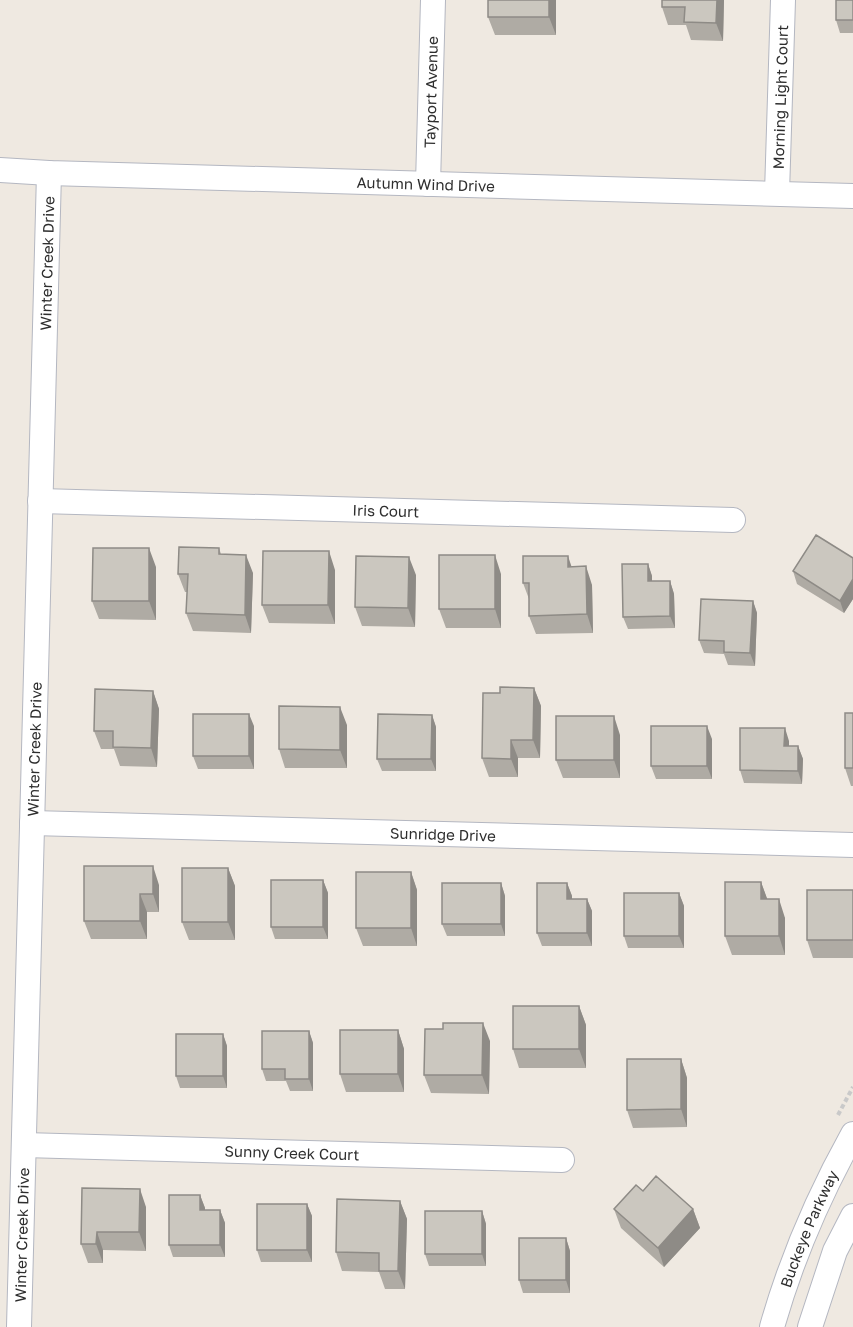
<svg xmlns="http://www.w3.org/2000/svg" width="853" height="1327" font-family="'Golos Text',sans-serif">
<rect width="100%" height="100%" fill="#efe9e1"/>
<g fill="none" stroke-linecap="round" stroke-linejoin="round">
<g stroke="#b4b7c1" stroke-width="26">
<g id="minor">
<path id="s1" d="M0,170L49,173L853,196"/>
<path id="s2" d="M428,184L433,0"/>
<path id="s3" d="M777,193L783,0"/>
<path id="s4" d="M40,501L733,520"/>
<path id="s5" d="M32,823L853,845"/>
<path id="s6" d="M24,1145L562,1160"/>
<path id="s7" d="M19,1327L49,173"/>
<path id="s8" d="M772,1327C791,1260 819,1195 853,1134"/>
<path d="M810,1327L835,1251L853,1216"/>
</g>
</g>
<path stroke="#c9c9c9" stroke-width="4" stroke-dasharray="4.5 3" stroke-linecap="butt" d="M838,1115L853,1087"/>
<use href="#minor" stroke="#fff" stroke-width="24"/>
</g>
<path fill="#afaba4" d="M556,0V35H495L488,17Z
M662,0H724L723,41L691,40L686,25H668L662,7Z
M853,0V33H840L836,20Z
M219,548L221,554L253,573L251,633L193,631L186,613L187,592H185L178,574Z
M853,558V599L844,613L797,584L793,571Z
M648,564L652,576V581H670L674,594L675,628L628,629L623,617Z
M156,567V620L99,619L92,601Z
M572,567L592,585L593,633L536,634L529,616V599L523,583Z
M335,570V624L269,623L262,605Z
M501,574V628H446L439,609Z
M416,575L415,627L362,626L355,607Z
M753,601L757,613L755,666L728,665L724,654L704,653L699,640Z
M534,688L541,706L540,758H518V777H489L482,758L500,693Z
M153,691L159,709L157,767L120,766L114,749H101L94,731Z
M853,713V786H851L845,768Z
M432,715L436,727V771H382L377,759Z
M347,725V768H285L279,749Z
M254,726V769H198L193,756Z
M620,735V778H563L556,760Z
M712,739V779H656L651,766Z
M789,741V746H798L803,759L802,784L744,783L740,770Z
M228,868L235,886V940H189L182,922Z
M411,872L417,890V946H363L356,928Z
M323,880L328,893V939H275L271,927Z
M761,882L767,899L785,918V955H732L725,936Z
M501,883L505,896V936H447L442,924Z
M567,883L572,896V899H587L592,911V946H542L537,933Z
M159,885V912H147V939H91L84,921Z
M853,890V958H813L807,940Z
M679,893L684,906V948H628L624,936Z
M579,1006L586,1025V1068H519L513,1049Z
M398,1030L404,1049V1092H346L340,1074Z
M309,1031L313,1043V1091H290L286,1081H266L262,1069Z
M223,1034L227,1046V1088H180L176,1076Z
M490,1041L489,1094L431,1093L424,1075Z
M681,1059L687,1078V1127L633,1128L627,1110Z
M82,1188L146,1207V1251L103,1250V1263H88L81,1244Z
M643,1191L693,1209L700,1228L664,1267L621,1228L614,1209Z
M200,1195L205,1208V1210H220L225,1223V1257H173L169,1245Z
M400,1201L407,1219L405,1289H385L379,1272L342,1271L336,1252Z
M307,1204L312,1216V1262H261L257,1250Z
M482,1211L486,1224V1266H429L425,1254Z
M566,1238L570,1251V1293H523L519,1280Z"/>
<path fill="#8e8b86" d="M549,0H556V35L549,17Z
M717,0H724L723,41L716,23Z
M149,548L156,567V620L149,601Z
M329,551L335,570V624L328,605Z
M246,555L253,573L251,633L245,615Z
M495,555L501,574V628L495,609Z
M568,556L574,574L568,567Z
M409,557L416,575L415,627L408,608Z
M648,564L652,576V594L648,581Z
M586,566L592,585L593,633L587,614Z
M853,579V599L844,613L840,601Z
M670,581L674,594L675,628L670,616Z
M753,601L757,613L755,666L750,653Z
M534,688L541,706L540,758L533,740Z
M153,691L159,709L157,767L151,748Z
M340,707L347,725V768L340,750Z
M249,714L254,726V769L249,756Z
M432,715L436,727V771L431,759Z
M614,716L620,735V778L614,760Z
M707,726L712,739V779L707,766Z
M785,728L789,741V759L784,746Z
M511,740L518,758V777L511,759Z
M798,746L803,759L802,784L798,771Z
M153,866L159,885V912L153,894Z
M228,868L235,886V940L228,922Z
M411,872L417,890V946L411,928Z
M323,880L328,893V939L323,927Z
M761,882L768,901L761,899Z
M501,883L505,896V936L501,924Z
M567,883L572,896V911L567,899Z
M679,893L684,906V948L679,936Z
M140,894L147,912V939L140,921Z
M587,899L592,911V946L587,933Z
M779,899L785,918V955L779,936Z
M579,1006L586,1025V1068L579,1049Z
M483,1023L490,1041L489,1094L482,1075Z
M398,1030L404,1049V1092L398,1074Z
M309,1031L313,1043V1091L309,1079Z
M223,1034L227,1046V1088L223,1076Z
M681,1059L687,1078V1127L681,1109Z
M140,1189L146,1207V1251L139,1232Z
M200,1195L205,1208V1223L200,1210Z
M400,1201L407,1219L405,1289L398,1271Z
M307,1204L312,1216V1262L307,1250Z
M693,1209L700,1228L664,1267L658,1248Z
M220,1210L225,1223V1257L220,1245Z
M482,1211L486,1224V1266L482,1254Z
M97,1232L103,1250V1263L96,1244Z
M566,1238L570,1251V1293L566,1280Z"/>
<path fill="#cbc7bf" stroke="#8e8b86" stroke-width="1.5" d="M488,0H549V17H488Z
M662,0H717L716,23L684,22L685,7H662Z
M836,0H853V20H836Z
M816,535L853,558V579L840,601L793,571Z
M179,547L219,548V554L246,555L245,615L186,613L188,574H178Z
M93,548H149V601H92Z
M263,551H329L328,605H262Z
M439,555H495V609H439Z
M356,556L409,557L408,608L355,607Z
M523,556H568V567L586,566L587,614L529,616V583H523Z
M622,564H648V581H670V616L623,617Z
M701,599L753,601L750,653L724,652V641L699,640Z
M500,687L534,688L533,740H511V759L482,758L483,693H500Z
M95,689L153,691L151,748L113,747V731H94Z
M279,706L340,707V750L279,749Z
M845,713H853V768H845Z
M193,714H249V756H193Z
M378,714L432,715L431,759H377Z
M556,716H614V760H556Z
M651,726H707V766H651Z
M740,728H785L784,746H798V771L740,770Z
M84,866H153V894H140V921H84Z
M182,868H228V922H182Z
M356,872H411V928H356Z
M271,880H323V927H271Z
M725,882H761V899H779V936H725Z
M442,883H501V924H442Z
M537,883H567V899H587V933H537Z
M807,890H853V940H807Z
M624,893H679V936H624Z
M513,1006H579V1049H513Z
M443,1023H483L482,1075H424L425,1029H443Z
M340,1030H398V1074H340Z
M262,1031H309V1079H285V1069H262Z
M176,1034H223V1076H176Z
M627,1059H681V1109L627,1110Z
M656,1176L693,1209L658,1248L614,1209L636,1185L643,1191Z
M82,1188L140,1189L139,1232H97L96,1244H81Z
M169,1195H200V1210H220V1245H169Z
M337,1199L400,1201L398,1271H379V1253L336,1252Z
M257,1204H307V1250H257Z
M425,1211H482V1254H425Z
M519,1238H566V1280H519Z"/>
<g text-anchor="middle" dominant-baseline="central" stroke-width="5" stroke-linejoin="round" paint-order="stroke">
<g font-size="15" fill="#2e2e2e" stroke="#fff">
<text stroke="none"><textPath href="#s2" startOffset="92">Tayport Avenue</textPath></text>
<text stroke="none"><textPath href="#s3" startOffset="96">Morning Light Court</textPath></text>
<text stroke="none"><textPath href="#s1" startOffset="426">Autumn Wind Drive</textPath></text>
<text stroke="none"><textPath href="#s7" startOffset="1064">Winter Creek Drive</textPath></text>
<text stroke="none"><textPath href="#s4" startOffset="346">Iris Court</textPath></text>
<text stroke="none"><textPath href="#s7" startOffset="578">Winter Creek Drive</textPath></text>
<text stroke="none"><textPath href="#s5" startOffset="411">Sunridge Drive</textPath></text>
<text stroke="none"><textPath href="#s6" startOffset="268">Sunny Creek Court</textPath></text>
<text stroke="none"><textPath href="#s8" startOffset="105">Buckeye Parkway</textPath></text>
<text stroke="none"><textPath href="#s7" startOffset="92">Winter Creek Drive</textPath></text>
</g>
</g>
</svg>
